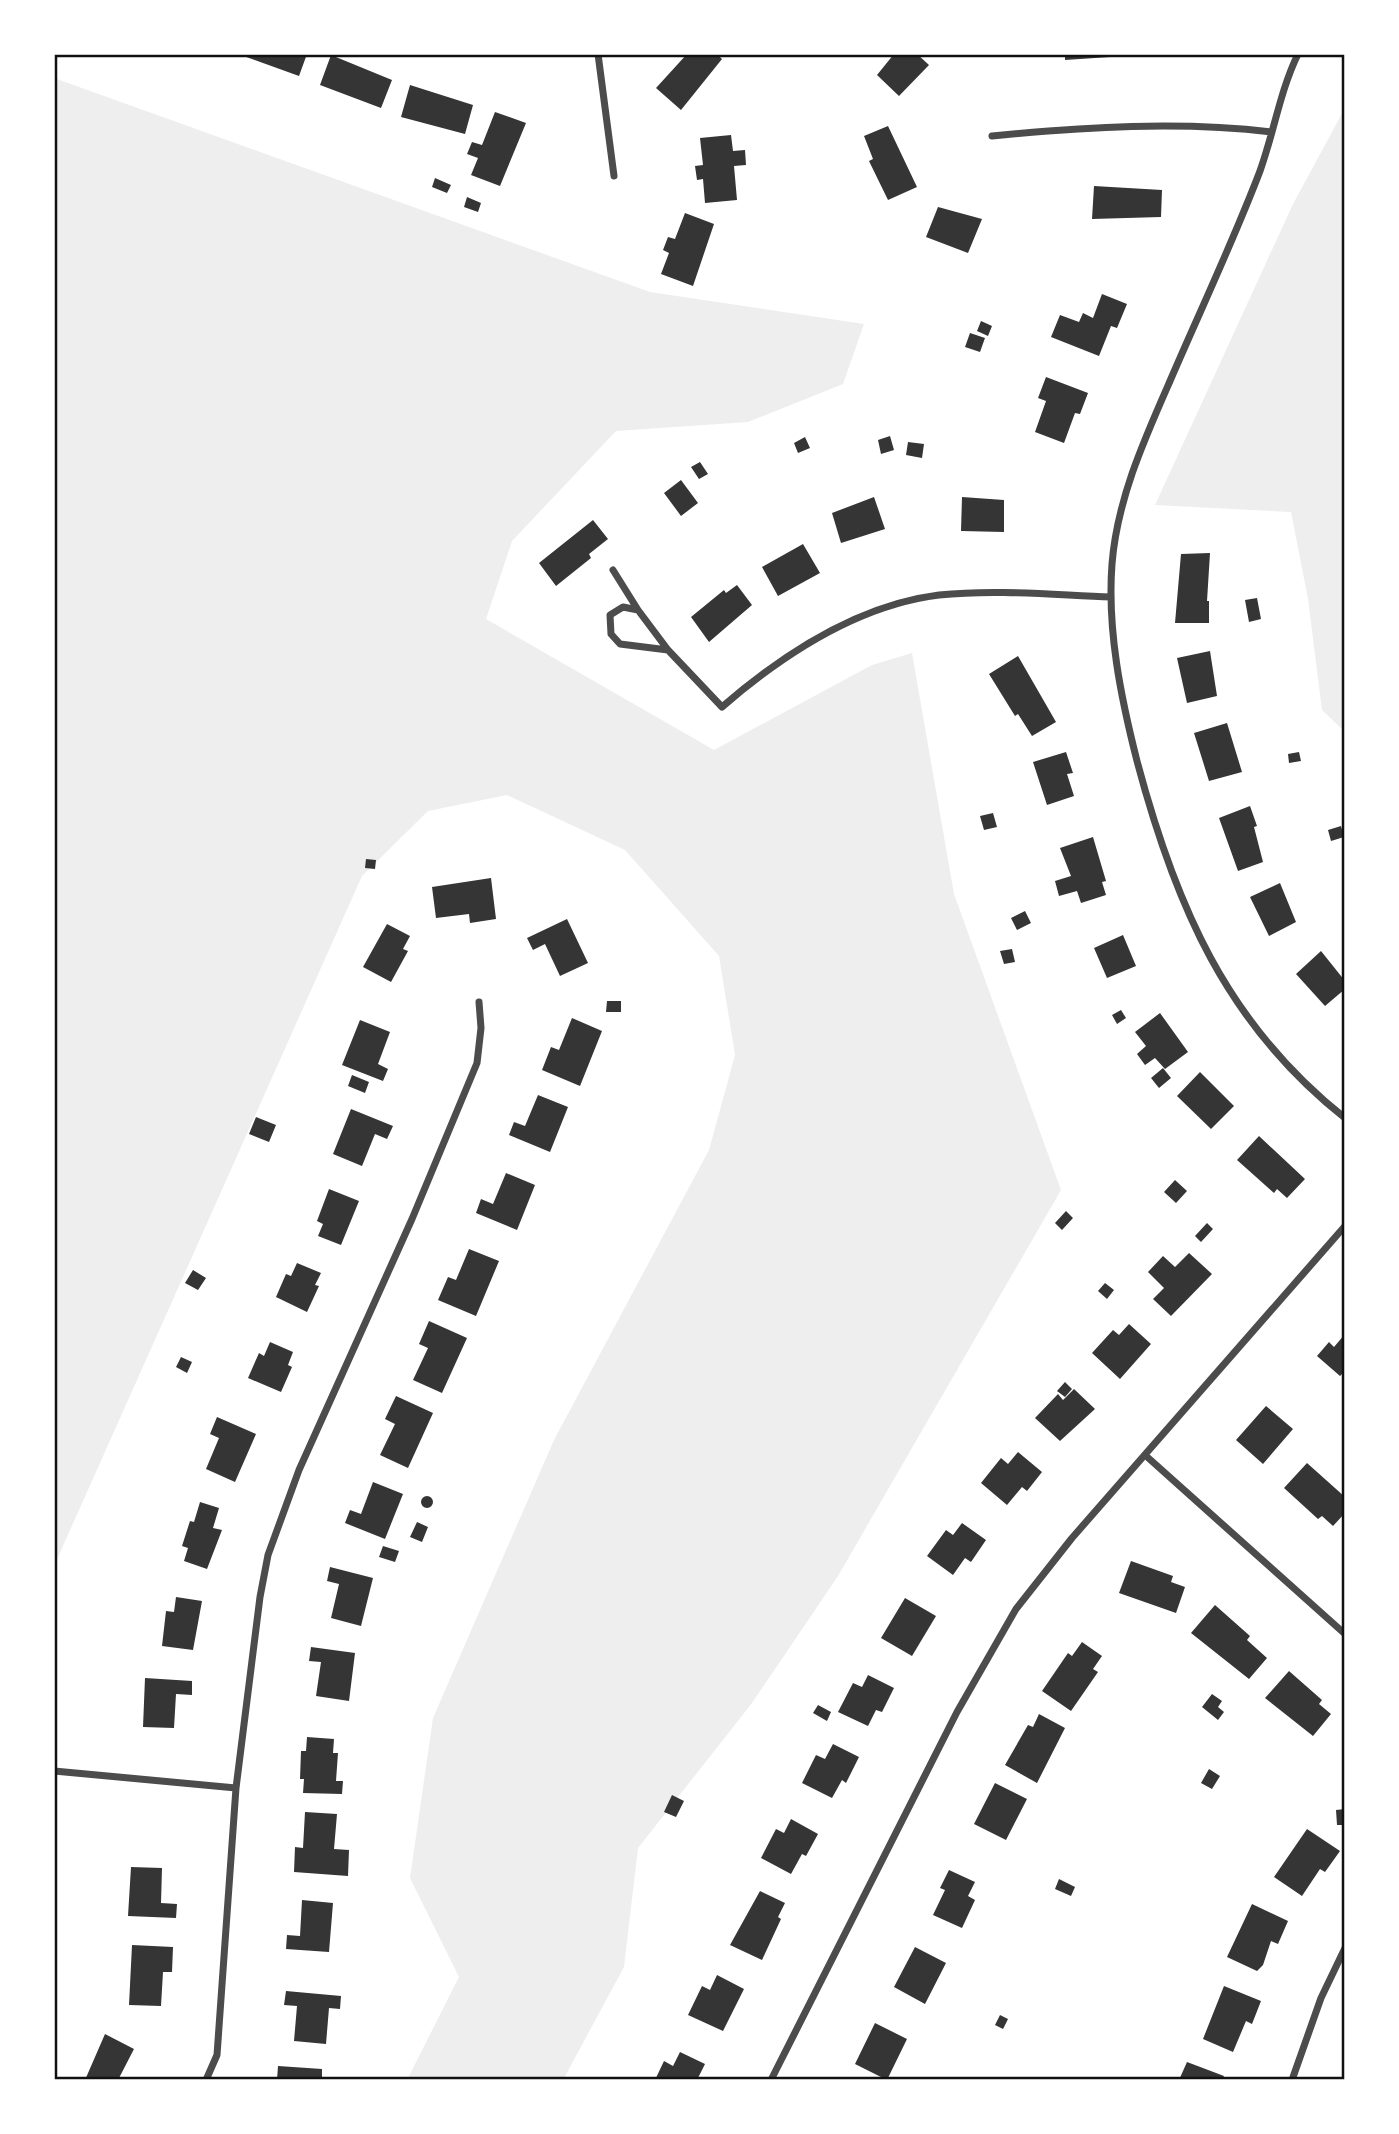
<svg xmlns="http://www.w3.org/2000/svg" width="1399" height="2134" font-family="Poppins,sans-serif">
<rect width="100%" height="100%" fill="#fff"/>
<path fill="#eee" d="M54,78L650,292L864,324L843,384L748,422L616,431L512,541L486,619L714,750L872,665L912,653L954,894L1061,1190L838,1576L752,1703L638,1848L624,1967L563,2080H407L459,1977L410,1878L433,1718L554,1440L709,1150L735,1055L719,956L625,850L507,795L428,811L362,876L54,1566Z
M1345,108V732L1322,710L1308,599L1291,512L1155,505L1293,204Z"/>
<path fill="#353535" d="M238,54H307L299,76Z
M687,54H717L722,59L681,110L656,88Z
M894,54H917L929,65L899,96L877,75Z
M1065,54H1110V57L1065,60Z
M331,55L392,80L381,108L320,85Z
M410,85L473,105L465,134L401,117Z
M495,112L526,123L500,186L471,175L478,158L467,154L472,142L482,145Z
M888,126L917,187L888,200L869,161L873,159L864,136Z
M731,135L733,151L745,150L746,165L734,166L737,200L705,203L703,179L697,180L695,166L703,165L700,138Z
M435,178L451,185L447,193L432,187Z
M1094,186L1162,190L1161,217L1092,219Z
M467,197L481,203L478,212L464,207Z
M938,207L982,219L968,253L926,237Z
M685,213L714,224L693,286L661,274L669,253L663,250L668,237L675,239Z
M1102,294L1127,304L1117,328L1111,326L1099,356L1051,337L1060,315L1079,322L1083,313L1093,318Z
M981,321L992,326L988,336L977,331Z
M970,333L985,338L980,352L965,347Z
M1046,377L1088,393L1080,414L1075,413L1064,443L1035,432L1046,401L1038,398Z
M890,436L894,450L881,454L878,440Z
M805,437L810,448L798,453L794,443Z
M908,442L924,444L922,458L906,455Z
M700,462L708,474L699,479L691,467Z
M681,480L698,503L681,516L664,493Z
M874,497L885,529L841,543L832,513Z
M962,497L1004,500V532L961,531Z
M593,520L608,539L589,554L591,558L556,586L539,563Z
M803,544L820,573L778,596L762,567Z
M1210,553L1207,601H1209V623H1175L1181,554Z
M737,585L752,605L709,642L691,617L724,590L726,593Z
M1257,598L1261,619L1249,622L1245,600Z
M1210,651L1217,696L1187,703L1177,658Z
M1018,656L1056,722L1032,736L1018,714L1015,716L989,674Z
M1227,723L1242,772L1209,781L1194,733Z
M1066,752L1073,773L1067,774L1074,796L1047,805L1033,762Z
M1299,752L1301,761L1289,763L1288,754Z
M1250,806L1257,826L1254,827L1263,862L1238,871L1219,818Z
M993,813L997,827L984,830L980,816Z
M1341,826L1344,837L1331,841L1328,830Z
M1093,837L1106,881L1102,882L1106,895L1081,903L1077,891L1059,896L1055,881L1071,876L1060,848Z
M366,859L376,860L375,869L365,868Z
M491,878L496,919L470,923L469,914L436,918L432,887Z
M1280,883L1296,922L1269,936L1250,897Z
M1025,911L1031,923L1017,930L1011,918Z
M567,919L588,963L560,976L545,944L533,950L527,938Z
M387,924L410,936L403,949L408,951L391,982L363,967Z
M1123,935L1136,966L1107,978L1094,948Z
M1012,949L1015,962L1004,964L1000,951Z
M1321,951L1345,981V989L1325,1006L1296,974Z
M607,1001H621V1012H606Z
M1121,1010L1126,1018L1117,1024L1112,1015Z
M1160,1013L1188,1052L1165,1069L1155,1058L1145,1065L1137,1054L1146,1046L1135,1032Z
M572,1018L602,1031L580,1086L542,1070L551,1047L559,1050Z
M360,1020L390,1032L378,1064L388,1069L383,1081L342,1065Z
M1163,1068L1171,1078L1159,1088L1151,1078Z
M1200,1072L1234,1106L1211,1129L1177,1096Z
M352,1075L369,1082L365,1093L348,1086Z
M538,1095L568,1107L550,1152L509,1135L514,1122L525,1126Z
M351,1109L393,1126L387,1139L375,1134L362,1166L333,1154Z
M256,1117L276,1125L269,1142L249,1134Z
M1259,1136L1305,1179L1287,1198L1277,1189L1274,1193L1237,1160Z
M506,1173L535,1185L517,1230L476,1213L481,1199L493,1204Z
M1175,1180L1187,1191L1176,1203L1164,1192Z
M329,1189L359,1201L341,1245L318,1236L323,1224L317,1221Z
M1066,1211L1073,1218L1062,1230L1055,1223Z
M1207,1223L1213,1229L1201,1242L1195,1236Z
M469,1249L499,1261L476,1316L438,1300L448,1277L456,1280Z
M1189,1253L1212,1274L1171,1316L1153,1299L1164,1288L1148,1272L1163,1256L1175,1267Z
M297,1263L321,1273L315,1285L319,1286L307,1312L276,1297L286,1274L291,1276Z
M193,1270L206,1278L198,1290L185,1283Z
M1105,1283L1114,1290L1107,1299L1098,1291Z
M429,1321L467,1338L442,1393L413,1380L428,1348L419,1344Z
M1129,1324L1151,1344L1120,1379L1092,1353L1113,1330L1119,1335Z
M1345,1334V1371L1340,1376L1317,1356L1329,1342L1334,1347Z
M270,1342L293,1352L288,1365L292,1367L281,1392L248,1378L259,1353L264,1356Z
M181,1357L192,1362L187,1373L176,1367Z
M1065,1382L1072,1389L1065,1397L1057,1391Z
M1074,1389L1095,1409L1060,1441L1035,1418L1058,1394L1063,1400Z
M396,1396L433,1413L408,1468L380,1455L395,1424L385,1419Z
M1266,1406L1293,1429L1263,1464L1236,1440Z
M217,1417L256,1434L235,1482L206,1469L219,1438L210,1434Z
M1018,1452L1042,1472L1027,1491L1022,1487L1007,1505L981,1483L1001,1458L1008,1464Z
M1307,1463L1345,1497V1513L1333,1526L1322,1516L1318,1519L1284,1488Z
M373,1482L403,1494L385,1539L345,1523L350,1510L361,1514Z
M421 1502a6 6 0 1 1 12 0a6 6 0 1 1-12 0Z
M200,1502L219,1508L213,1528L222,1530L207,1569L184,1561L188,1548L182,1546L190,1521L194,1522Z
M417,1522L428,1527L422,1542L410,1537Z
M962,1523L986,1540L971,1562L965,1558L953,1575L927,1556L946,1530L953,1535Z
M383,1546L399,1551L395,1562L379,1557Z
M1131,1561L1173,1576L1171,1582L1185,1587L1176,1613L1119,1593Z
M330,1567L373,1578L361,1626L331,1618L339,1584L327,1581Z
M176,1597L202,1601L193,1650L162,1646L166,1611L174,1612Z
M905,1598L936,1616L912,1656L881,1638Z
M1215,1605L1250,1636L1247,1640L1267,1658L1249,1679L1191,1633Z
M1082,1642L1102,1656L1093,1669L1098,1672L1071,1711L1042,1691L1068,1653L1072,1656Z
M311,1647L355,1653L349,1701L316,1696L321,1662L309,1661Z
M1289,1671L1322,1700L1319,1704L1331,1714L1313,1736L1265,1698Z
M868,1675L894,1688L882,1712L876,1710L868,1726L838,1712L853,1683L862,1687Z
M145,1678L192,1681V1695L176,1694L174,1728L143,1727Z
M1212,1694L1222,1701L1218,1707L1224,1712L1218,1720L1202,1707Z
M818,1705L831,1712L827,1721L813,1713Z
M1039,1714L1065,1728L1037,1783L1005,1765L1028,1725L1033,1727Z
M307,1737L334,1739L333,1753H338L336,1781H343L342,1794L303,1793L304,1779H300L301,1751H306Z
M833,1744L859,1757L846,1783L842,1780L832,1798L802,1783L816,1755L825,1759Z
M1209,1769L1220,1776L1212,1789L1201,1783Z
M995,1783L1027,1799L1006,1840L974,1824Z
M672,1795L684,1801L676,1817L664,1812Z
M1345,1809V1825H1337L1336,1810Z
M305,1812L337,1814L334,1849L349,1850L348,1876L294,1872L295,1847L303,1848Z
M791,1819L818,1834L806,1856L802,1854L791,1874L761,1858L776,1829L784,1833Z
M1307,1829L1340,1851L1325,1872L1320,1869L1302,1896L1274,1877Z
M131,1867L162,1868L161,1903L177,1904L176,1918L128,1916Z
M949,1870L975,1882L968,1896L975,1900L962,1928L933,1915L945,1890L940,1888Z
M1059,1879L1075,1887L1071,1896L1055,1889Z
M760,1891L785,1903L778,1917L781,1919L762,1960L730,1945Z
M302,1900L333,1903L329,1952L286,1949L287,1935L300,1936Z
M1252,1904L1288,1921L1278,1944L1271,1941L1263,1965L1257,1971L1227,1957Z
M132,1945L173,1947L172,1972H163L161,2006L129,2005Z
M915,1947L946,1963L925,2004L894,1987Z
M717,1975L744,1989L723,2031L688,2015L702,1986L710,1990Z
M1224,1986L1261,2001L1252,2024L1246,2021L1233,2052L1203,2039Z
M286,1991L341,1996L340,2009L329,2008L326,2044L294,2041L297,2006L284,2005Z
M1000,2015L1008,2019L1003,2029L995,2025Z
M875,2023L907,2039L887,2080L855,2064Z
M105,2034L134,2049L118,2080H85Z
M680,2052L705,2064L697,2080H655L664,2061L673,2066Z
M1187,2062L1224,2076L1222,2080H1179Z
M278,2066L322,2069V2080H277Z"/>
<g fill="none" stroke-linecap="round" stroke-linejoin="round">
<path stroke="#4c4c4c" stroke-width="7" d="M598,54L614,176
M1298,54C1280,91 1274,132 1260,171C1233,242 1200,311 1170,381C1144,440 1117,500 1112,564C1107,630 1121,698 1137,761C1175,904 1226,1024 1345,1118
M992,136C1085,127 1178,121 1272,132
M613,570L638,610
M668,650L638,610L623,607L610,615L611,634L620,644L668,650L722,707C782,655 858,605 939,595C996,589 1054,595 1111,597
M1145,1455L1345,1634
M54,1771L236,1788
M206,2080L217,2055L236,1788L260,1597L268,1555L299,1470L412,1219L477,1063L481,1028L479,1002
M771,2080L957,1712L1016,1609L1072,1538L1345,1226
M1292,2080L1321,1998L1345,1948"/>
</g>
<rect width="1399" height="2134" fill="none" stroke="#ffffff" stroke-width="112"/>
<rect x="56" y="56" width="1287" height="2022" fill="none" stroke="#111" stroke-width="2.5"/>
</svg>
